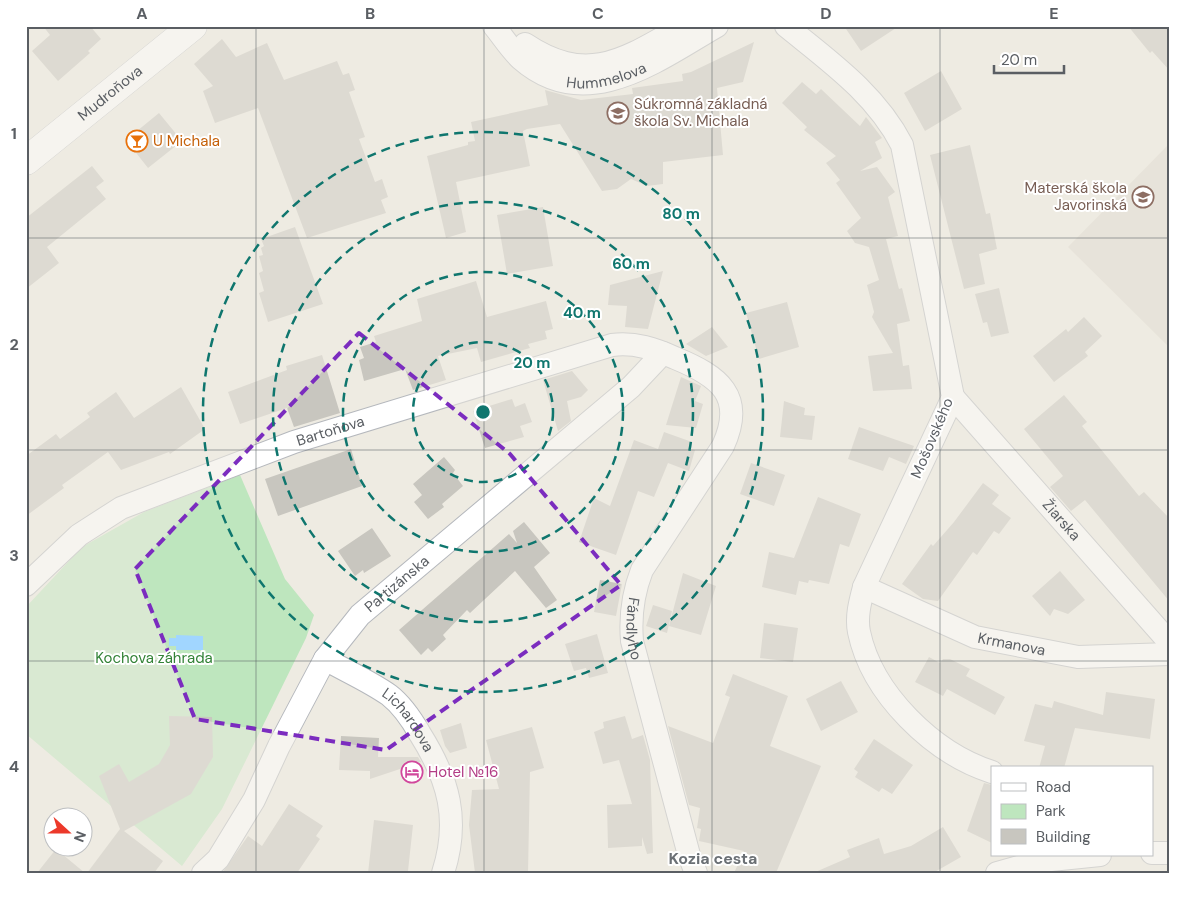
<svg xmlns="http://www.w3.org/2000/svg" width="1196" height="899" font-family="'DM Sans',sans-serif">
<rect width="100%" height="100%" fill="#eeebe2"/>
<path fill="#dedad0" d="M1168,145L1170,148V348L1068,247Z"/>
<path fill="#bee6be" d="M240,475L285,579L314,615L306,638L222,809L182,866L26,734V607L82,547L144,512Z"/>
<path fill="#a1d6ff" d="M176,635L203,636V650H176V646H169V638H176Z"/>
<path fill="#c8c6bf" d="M43,26H90L101,39L88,51L90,53L58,81L32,51L50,35Z
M844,26H899L861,51Z
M1128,26H1170V71L1152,51L1150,53Z
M222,39L236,57L267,43L284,80L337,61L343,75L349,73L355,90L349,92L365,137L359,139L375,182L382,179L388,197L381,200L386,213L307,238L258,108L215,123L203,91L213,86L194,64Z
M754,42L743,82L717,88L723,155L663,162V184L647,186L631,179L617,189L602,191L560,124L527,129L523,131L530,166L456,182L466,232L446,238L427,156L468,145V142L475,141L471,122L548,105L545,90L581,100L633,94L632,88L683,81L682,74L691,72Z
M941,71L962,109L925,131L904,93Z
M802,82L816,94L821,89L860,126L866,117L882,138L875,142L882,158L860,171L877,167L895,192L888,197L898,236L886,239L899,289L902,288L910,321L897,324L903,366L909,365L912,389L873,391L868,356L893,353L872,317L874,312L867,285L879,280L869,247L855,243L847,231L861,218L836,183L840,180L826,163L836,156L804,130L807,127L782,103Z
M159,113L182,141L148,168L126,140Z
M970,145L986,214L990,213L997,249L979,254L985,284L964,289L930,155Z
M92,166L104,181L96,187L106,199L47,247L59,263L26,289V218Z
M543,207L553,266L507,274L497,215Z
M295,227L323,304L268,322L259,293L264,291L259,273L263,271L259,256L263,255L261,248L264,246L261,239Z
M663,271L648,329L625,327L627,306L608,305L610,285Z
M476,281L487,317L546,301L553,329L545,331L547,339L528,344L530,348L481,362L477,348L438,356L446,380L413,390L405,369L364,381L359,360L364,358L360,347L376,342L374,336L422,321L417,299Z
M999,288L1009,333L991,337L987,322L983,323L975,294Z
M787,302L799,347L759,359L746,313Z
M1084,317L1102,336L1085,352L1088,356L1054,382L1033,356L1066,329L1068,332Z
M712,327L728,347L706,356L686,344Z
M322,355L340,413L294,427L287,408L240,424L228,392L287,370L286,366Z
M572,371L588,390L581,397L567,401L571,421L558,431L543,380Z
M681,377L701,386L695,401L703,404L696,428L666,425Z
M181,387L205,429L170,454L169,452L121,470L108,452L62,485L64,488L26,516V456L56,434L60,439L90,417L87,413L116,392L134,418Z
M1064,395L1087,422L1082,426L1139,496L1144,492L1170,519V602L1085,500L1071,511L1050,487L1063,476L1024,429Z
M512,399L515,407L525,403L532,422L520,426L524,437L485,448L473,411Z
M784,401L805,408L804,415L815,416L812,440L780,437Z
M859,427L914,446L906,464L889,457L883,471L848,459Z
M664,432L692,442L690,449L695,450L689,471L668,463L654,497L638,491L616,555L579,542L594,498L610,506L634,440L658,449Z
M351,449L362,486L278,516L265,479Z
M444,457L455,470L453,473L463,486L442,504L444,507L428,519L414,502L422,495L413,484Z
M751,463L785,475L774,506L740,494Z
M983,483L999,495L992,504L1011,518L999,534L994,531L977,555L973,552L938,601L923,599L902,584L931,544L933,546L954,522Z
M818,497L861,514L849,547L840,544L829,584L809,580L808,583L799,581L796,595L762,587L769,552L794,558Z
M524,522L550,553L534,567L557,600L546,608L515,571L470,613L467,610L443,635L446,639L432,652L428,648L421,655L399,630L509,534L517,543L513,531Z
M372,528L391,556L364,573L363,570L355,576L338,551Z
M1060,571L1085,600L1068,614L1054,609L1050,616L1032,596Z
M683,573L716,586L701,635L669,626Z
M600,580L622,584L616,616L594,612Z
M653,605L672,611L667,633L646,626Z
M764,623L798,628L793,662L760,658Z
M597,634L608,673L589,678L586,668L574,671L565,644Z
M929,657L940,663L943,659H950L970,669L966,676L1005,697L995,715L947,689L943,696L915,682Z
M733,674L788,696L770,746L821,766L776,873H734L744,851L699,841L701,829L697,828L700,808L689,805L668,726L713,743L730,697L725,695Z
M841,681L858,712L821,731L806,699Z
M1106,692L1155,699L1150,739L1075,728L1064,768H1039L1045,746L1024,741L1035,704L1052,708L1054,701L1103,715Z
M169,716L212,717L213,757L191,794L124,831L163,861L154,873H87L120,829L99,776L119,764L129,782L159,764L170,745Z
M625,716L632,739L643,735L650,760L653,853L647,854L642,837V846L608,848L607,805L632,804L619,760L603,764L594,732L604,728L603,722Z
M461,723L467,748L450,753L445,746L440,730Z
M532,727L544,768L530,772L528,873H475L469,825L472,790L499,789L486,740Z
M341,736L379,738L378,757H418L421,762L370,779V771L339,770Z
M874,739L913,765L892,794L882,788L879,792L855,777L858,772L854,769Z
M984,783L992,785V843L967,831Z
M289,804L323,826L316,836L320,839L297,873H222L248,836L262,846Z
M374,820L413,825L408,871L368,873Z
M943,827L961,857L933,873H813L850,857L847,850L879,838L884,854L911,846Z
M56,849L85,873H37Z"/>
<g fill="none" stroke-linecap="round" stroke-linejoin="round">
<g stroke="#b5b8bd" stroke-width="24">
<g id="street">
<path id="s1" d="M494,26C503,37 511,50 521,59C586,116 658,60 717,26"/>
<path d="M786,26C829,61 876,94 902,145L953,397L864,587C860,602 856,617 859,632C872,694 933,753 992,772"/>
<path d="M525,44C588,86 625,59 683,26"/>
<path id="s2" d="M953,397L1170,643"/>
<path id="s3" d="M26,585L79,535L121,508L294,442L612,345C635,342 655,349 675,358C719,376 746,396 723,446L642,570C633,593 630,617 632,641L689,855L696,873"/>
<path id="s4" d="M864,587L975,637L1078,657L1170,654"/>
<path id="s5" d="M325,659C346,671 369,681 389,695C402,705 412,720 420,734C449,780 460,820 443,873"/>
<path d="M1152,853H1170"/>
<path id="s6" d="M203,873L218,859L254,800L279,746L325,659L360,615L631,387L663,353"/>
<path d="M997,873L1041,861L1100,855"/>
</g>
</g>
<g stroke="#b6b9bf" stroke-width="29">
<g id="secondary">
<path id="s7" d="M26,161L193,26"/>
</g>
</g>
<use href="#street" stroke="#fff" stroke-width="22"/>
<use href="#secondary" stroke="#fff" stroke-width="28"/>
</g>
<path d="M0 0H1196V899H0ZM359,333L510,454L621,585L386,750L195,719L135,569Z" fill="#eeebe2" fill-opacity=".55" fill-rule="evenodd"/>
<path fill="none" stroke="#7b2cbf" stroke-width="4" stroke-dasharray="10 6" stroke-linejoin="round" d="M359,333L510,454L621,585L386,750L195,719L135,569Z"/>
<path fill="none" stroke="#5a5e63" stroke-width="1" stroke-opacity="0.55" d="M256,26V873M484,26V873M712,26V873M940,26V873M26,238H1170M26,450H1170M26,661H1170"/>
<g fill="none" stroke="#0f766e" stroke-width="2.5" stroke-dasharray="9 6">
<circle cx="483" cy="412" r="70"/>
<circle cx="483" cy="412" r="140"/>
<circle cx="483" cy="412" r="210"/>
<circle cx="483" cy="412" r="280"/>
</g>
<defs>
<g id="school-ring" transform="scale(1.125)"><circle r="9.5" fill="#fff" stroke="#8d6e63" stroke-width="1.5"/><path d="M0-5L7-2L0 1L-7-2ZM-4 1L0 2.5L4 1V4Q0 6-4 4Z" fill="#8d6e63"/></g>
<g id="bar-ring" transform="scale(1.125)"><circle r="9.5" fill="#fff" stroke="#e8710a" stroke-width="1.5"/><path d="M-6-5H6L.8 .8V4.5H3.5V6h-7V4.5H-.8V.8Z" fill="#e8710a"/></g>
<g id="hotel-ring" transform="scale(1.125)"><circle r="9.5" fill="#fff" stroke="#d1479c" stroke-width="1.5"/><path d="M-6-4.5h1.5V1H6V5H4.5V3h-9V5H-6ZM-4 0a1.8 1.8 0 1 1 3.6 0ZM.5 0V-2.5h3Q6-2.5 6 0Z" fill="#d1479c"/></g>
</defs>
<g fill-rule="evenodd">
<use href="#school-ring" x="618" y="113"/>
<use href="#bar-ring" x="137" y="141"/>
<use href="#school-ring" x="1143" y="197"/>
<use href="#hotel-ring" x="412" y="772"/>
</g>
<g text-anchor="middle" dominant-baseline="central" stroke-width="4" stroke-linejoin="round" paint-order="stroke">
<g font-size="15" fill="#5a5e63" stroke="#fff">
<text stroke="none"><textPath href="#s1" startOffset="135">Hummelova</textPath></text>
<text stroke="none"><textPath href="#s7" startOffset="108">Mudroňova</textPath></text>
<text stroke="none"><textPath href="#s3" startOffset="346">Bartoňova</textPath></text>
<text transform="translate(932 438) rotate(-67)">Mošovského</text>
<text stroke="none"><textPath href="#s2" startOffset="164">Žiarska</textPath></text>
<text stroke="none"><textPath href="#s6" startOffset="352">Partizánska</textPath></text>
<text stroke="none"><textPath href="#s3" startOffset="1032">Fándlyho</textPath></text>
<text stroke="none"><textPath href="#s4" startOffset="159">Krmanova</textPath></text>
<text stroke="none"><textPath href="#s5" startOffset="105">Lichardova</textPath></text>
</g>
<g font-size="15" fill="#785e54" stroke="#fff" text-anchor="start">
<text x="634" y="104">Súkromná základná<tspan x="634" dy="17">škola Sv. Michala</tspan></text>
<text x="1127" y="188" text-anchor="end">Materská škola<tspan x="1127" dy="17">Javorinská</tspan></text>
</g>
<g font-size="15" fill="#c56008" stroke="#fff" text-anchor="start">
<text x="153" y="141">U Michala</text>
</g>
<g font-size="15" fill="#328236" stroke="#fff">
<text x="154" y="658">Kochova záhrada</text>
</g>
<g font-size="15" fill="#b23c85" stroke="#fff" text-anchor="start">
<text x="428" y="772">Hotel №16</text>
</g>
<g font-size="16" font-weight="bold" fill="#6b7075" stroke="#fff">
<text x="713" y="858">Kozia cesta</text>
</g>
</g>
<circle cx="483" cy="412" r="8" fill="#0f766e" stroke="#fff" stroke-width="2.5"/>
<g font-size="15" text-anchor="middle" font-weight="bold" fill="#0f766e" stroke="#fff" stroke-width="4" stroke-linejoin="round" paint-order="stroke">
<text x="681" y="219">80 m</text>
<text x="631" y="269">60 m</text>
<text x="582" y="318">40 m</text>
<text x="532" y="368">20 m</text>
</g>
<rect width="1196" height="899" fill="none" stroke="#ffffff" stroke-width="55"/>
<rect x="991" y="766" width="162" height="90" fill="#ffffff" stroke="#bdbfc1"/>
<rect x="1001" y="783" width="25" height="8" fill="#ffffff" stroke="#bdbfc1"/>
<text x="1036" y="792" font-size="15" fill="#5a5e63">Road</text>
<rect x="1001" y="804" width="25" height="15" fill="#bee6be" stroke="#bdbfc1"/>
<text x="1036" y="816" font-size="15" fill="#5a5e63">Park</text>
<rect x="1001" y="829" width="25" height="15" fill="#c8c6bf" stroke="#bdbfc1"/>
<text x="1036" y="842" font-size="15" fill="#5a5e63">Building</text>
<g transform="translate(68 832) rotate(111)"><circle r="24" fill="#ffffff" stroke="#bdbfc1"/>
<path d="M0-4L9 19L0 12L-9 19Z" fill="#ec392a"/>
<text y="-8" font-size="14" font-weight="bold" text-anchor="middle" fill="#5a5e63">N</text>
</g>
<path d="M994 65v8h70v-8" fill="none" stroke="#5a5e63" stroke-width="2.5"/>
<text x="1001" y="65" font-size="15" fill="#5a5e63" stroke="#ffffff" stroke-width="4" paint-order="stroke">20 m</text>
<rect x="28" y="28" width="1140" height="844" fill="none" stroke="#5a5e63" stroke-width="2"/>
<g font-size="16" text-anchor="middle" font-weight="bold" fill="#5a5e63">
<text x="142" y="19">A</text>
<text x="370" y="19">B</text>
<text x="598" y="19">C</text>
<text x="826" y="19">D</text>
<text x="1054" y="19">E</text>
<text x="14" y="139">1</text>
<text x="14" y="350">2</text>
<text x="14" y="561">3</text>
<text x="14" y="772">4</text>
</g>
</svg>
